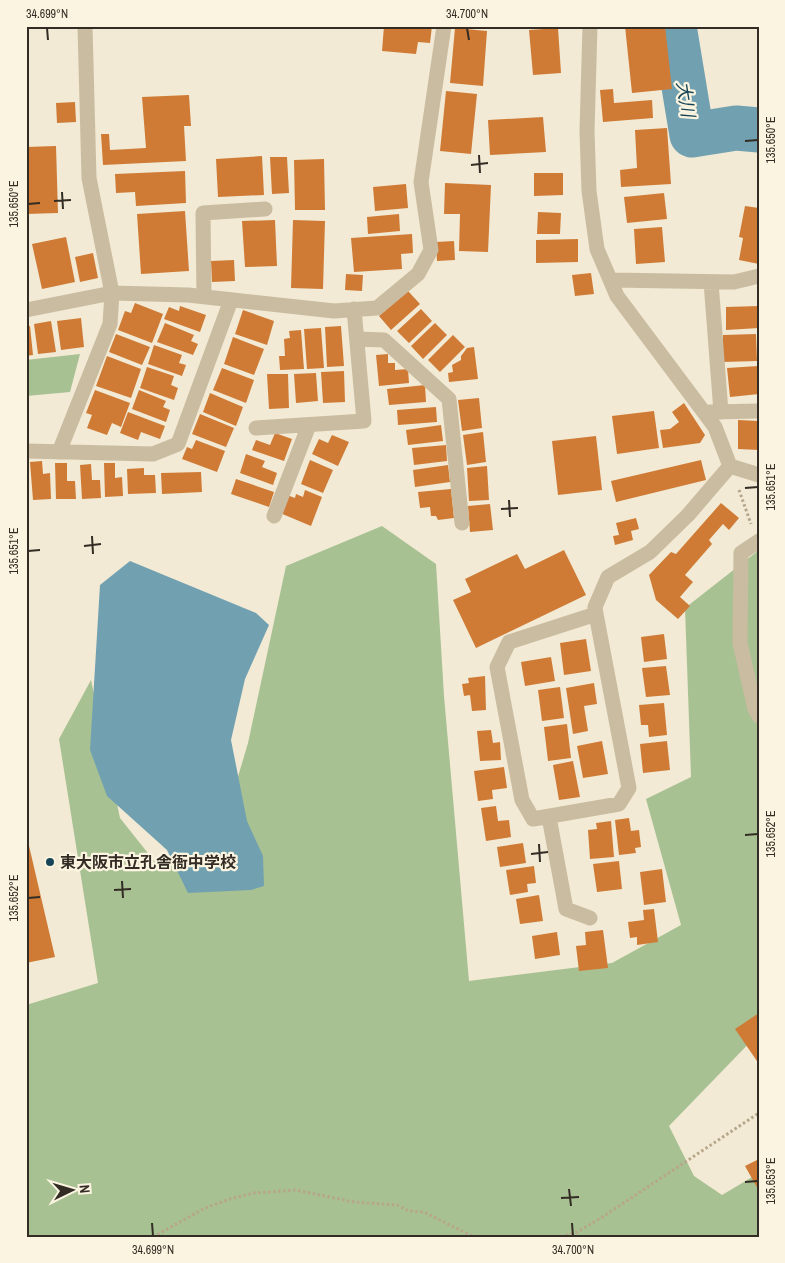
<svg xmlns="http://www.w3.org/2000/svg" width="785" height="1263" font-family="'Archivo Narrow','Noto Sans JP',sans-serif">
<rect width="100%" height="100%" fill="#f2ead4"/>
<path fill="#a8c193" d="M80,354L70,392L26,396V360Z
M382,526L436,564L444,696L469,981L612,963L681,925L646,799L691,777L685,608L759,550V1033L669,1126L694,1176L722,1195L759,1173V1237H26V1005L98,983L59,739L91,680L120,818L155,862L218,844L248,743L286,566Z"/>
<path fill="#71a1b1" d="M130,561L256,613L269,625L245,679L231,740L247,821L263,856L264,886L251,890L188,893L167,850L107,796L90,750L100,585Z"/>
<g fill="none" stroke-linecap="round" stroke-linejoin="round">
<path stroke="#71a1b1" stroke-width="45" d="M674,26L692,135L736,128L759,130"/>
</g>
<path fill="#cf7b35" d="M384,26H432L430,43L418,42L416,54L382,51Z
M625,26H665L672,89L632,93Z
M455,28L487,31L483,86L450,83Z
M558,28L561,73L533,75L529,30Z
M613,89L614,103L652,100L653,118L603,122L600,90Z
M446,91L477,94L471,154L440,151Z
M189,95L191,126H184L186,161L103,165L101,134H109L110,150L146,148L142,97Z
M75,102L76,122L57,123L56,103Z
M543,117L546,152L490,155L488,120Z
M667,128L671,184L621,187L620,170L637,168L635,130Z
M56,146L58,213L26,214V147Z
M262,156L264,195L218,197L216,159Z
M270,157H287L289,193L272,194Z
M324,159L325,210H295L294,160Z
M185,171L186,203L136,206L135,192L116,193L115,174Z
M534,173H563V195L534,196Z
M445,183L491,185L488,252L459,251L460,214H444Z
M406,184L408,208L375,211L373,187Z
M664,193L667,219L627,223L624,197Z
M745,206L759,208V264L739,260L743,238L739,237Z
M185,211L189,271L141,274L137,214Z
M538,212L561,213L560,234H537Z
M399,214L400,231L368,234L367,217Z
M275,220L277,266L245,267L242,221Z
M293,220L325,221L323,289L291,288Z
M662,227L665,262L636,264L634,229Z
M412,234L413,253L401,254L402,269L354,272L351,238Z
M66,237L75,282L42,289L32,244Z
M578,239V262L536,263V240Z
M454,241L455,260L437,261L436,242Z
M93,253L98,278L80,282L75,257Z
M234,260L235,281L212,282L211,261Z
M591,273L594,294L575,296L572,275Z
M346,274L363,275L362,291L345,290Z
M408,291L420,304L391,330L379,316Z
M135,303L163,314L152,343L118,330L125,311L131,313Z
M180,306L206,315L200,332L164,319L169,307L179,311Z
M759,306V328L726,330V307Z
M421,309L432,321L409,343L397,331Z
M243,310L274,321L267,345L235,334Z
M81,318L84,347L61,350L57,321Z
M51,321L56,352L38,354L34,324Z
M165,323L194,335L191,341L198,344L193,355L157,342Z
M435,323L447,335L423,359L411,346Z
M26,326H30L33,355L26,356Z
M341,326L344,366L327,367L325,327Z
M321,328L324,368L307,369L304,329Z
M301,330L304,369L280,370L279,356H285L284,339L290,338L289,331Z
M116,334L150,347L142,365L109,352Z
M756,334L757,361L723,362V335Z
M453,335L465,347L440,372L428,360Z
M233,337L264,349L254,375L224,364Z
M154,345L182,355L179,363L186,365L182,376L148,364Z
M474,347L478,379L449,382L448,373L453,372L452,365L461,360V356L467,348Z
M388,354V363H395V370L408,369L409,383L379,386L376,355Z
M107,356L141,369L131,398L96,386Z
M758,366L759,394L730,397L727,368Z
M147,367L174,376L171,385L178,388L174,400L140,388Z
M222,368L254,380L246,403L213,390Z
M344,371L345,402L323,403L321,372Z
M316,373L318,401L296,403L294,374Z
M267,374H288L289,408L269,409Z
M425,385L426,402L389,405L387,389Z
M95,390L130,403L121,427L112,423L107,435L87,428L92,415L86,413Z
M139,390L166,401L163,407L170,410L166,422L132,409Z
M210,393L243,407L236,426L203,412Z
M479,398L482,428L462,431L458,400Z
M684,403L705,435L700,443L663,448L660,430L670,429L679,422L672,412Z
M436,407L437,422L398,425L397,410Z
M654,411L659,448L617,454L612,416Z
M128,412L165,426L160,439L141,432L138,440L120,433Z
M200,414L234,428L226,447L192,434Z
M738,420L759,421V450L738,449Z
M441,425L443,441L408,445L406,430Z
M483,432L486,462L467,465L463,435Z
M275,433L292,439L284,461L252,450L256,440L270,445Z
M332,435L349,442L338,466L312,454L319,439L328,443Z
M596,436L602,490L558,495L552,441Z
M196,440L225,451L217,472L182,459L187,447L192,449Z
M446,445L447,461L414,465L412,448Z
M246,454L265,461L262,467L277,473L273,485L240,473Z
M310,460L333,470L323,493L301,484Z
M701,460L706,480L616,502L611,481Z
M42,461L43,474L50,473L51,499L33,500L30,462Z
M55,463H67V481H75L76,499H56Z
M104,463H115V478L122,477L123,496L105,497Z
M91,464L92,480H100L101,498L82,499L80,465Z
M448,465L450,482L415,487L413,470Z
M487,466L489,500L469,501L467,468Z
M144,468V475H155L156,493L128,494L127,469Z
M201,472L202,492L162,494L161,473Z
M236,479L274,492L269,507L231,494Z
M451,489L454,518L438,520L436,516H431L430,507L420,508L418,492Z
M305,490L322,497L311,526L280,513L287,495L295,498L296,494L303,497Z
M721,503L739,518L729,530L723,524L709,540L712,544L685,575L693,582L680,597L690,606L678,619L656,600L649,575L671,552L676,554Z
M490,504L493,530L470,532L468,506Z
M636,518L639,529L631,531L633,540L615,545L613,536L619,535L616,523Z
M564,550L586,595L476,648L453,600L471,592L465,579L517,554L525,569Z
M664,634L667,659L644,662L641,637Z
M586,639L591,671L564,675L560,643Z
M551,657L555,681L525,686L521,662Z
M666,666L670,695L646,697L642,668Z
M485,676L486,710L472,711L470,695L464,696L462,684L469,683L468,678Z
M594,683L597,704L584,706L588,731L573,734L566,688Z
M560,687L564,718L542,721L538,690Z
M664,703L667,735L649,737L648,725H641L639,705Z
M567,724L571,758L548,761L544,727Z
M491,730L493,743L500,742L501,760L480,761L477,731Z
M602,741L608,774L583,778L577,746Z
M667,741L670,770L643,773L640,744Z
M573,761L580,797L559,800L553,765Z
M504,767L507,788L492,790L493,799L478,801L474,771Z
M496,806L498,821L509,820L511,837L486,841L481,808Z
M629,818L631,831L639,830L641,847L635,848L636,853L619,855L615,820Z
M611,821L614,857L590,859L588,830L597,829L596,823Z
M26,833L55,957L26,963Z
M523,843L526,863L500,867L497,847Z
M619,861L622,889L597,892L593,864Z
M534,866L536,883L527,884L528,892L510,895L506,870Z
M662,869L666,902L644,905L640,872Z
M539,895L543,921L520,924L516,899Z
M654,909L658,942L637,945V937L630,938L628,922L644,920L643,910Z
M603,930L608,968L579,971L576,946L586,945L585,932Z
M557,932L560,955L535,959L532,936Z
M759,1013V1064L735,1029Z
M759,1159V1191L745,1166Z"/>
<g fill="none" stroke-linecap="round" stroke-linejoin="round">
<path stroke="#b6a68a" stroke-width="3" stroke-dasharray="2.5 2.5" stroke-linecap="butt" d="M739,490L751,524
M153,1237L205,1208L230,1199L254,1193L296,1190L354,1202L397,1205L409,1211L424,1212L474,1237
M561,1237L577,1232L601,1218L759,1113"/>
<path stroke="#cabca0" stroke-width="15" d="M590,26L587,131L589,191L597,249L617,296L715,427L730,466
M611,280L734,282L759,276
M711,282L721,412
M204,297L203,213L265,209
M26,310L112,293L89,178L85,26
M357,339L384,340L449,399L462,523
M710,412L759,411
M256,428L364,421L354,309
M26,451L153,454L178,444L231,300
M59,452L110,324L112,293L188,295L334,311L377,308L418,274L431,250L421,182L444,26
M730,466L759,475
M274,516L309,425
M759,541L741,553L740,643L755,709L759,716
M596,614L509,642L497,667L522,800L533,819L619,804L629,788L596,614L595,607L608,577L650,552L688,515L730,466
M549,817L566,909L590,918"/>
</g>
<path fill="none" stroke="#332c24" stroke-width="2" d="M47,28L48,40M467,28L469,40M745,141L758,140M479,155L480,173M471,165L488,163M62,192L63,209M54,201L71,200M28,204L40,203M745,488L758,487M509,500L510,517M501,509L518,508M92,536L93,554M84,546L101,544M28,551L40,550M745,835L758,834M539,844L540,862M531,854L548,852M122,881L123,898M114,890L131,889M28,898L40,897M745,1182L758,1181M569,1189L571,1206M561,1198L579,1197M152,1223L153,1236M572,1223L573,1236"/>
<circle fill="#174557" stroke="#faf4e0" stroke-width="2" cx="50" cy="862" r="5"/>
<g text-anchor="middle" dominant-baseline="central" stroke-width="4.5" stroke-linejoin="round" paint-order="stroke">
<g font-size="16" font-weight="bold" fill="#332c24" stroke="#faf4e0" text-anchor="start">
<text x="60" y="862">東大阪市立孔舎衙中学校</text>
</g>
<g font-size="18" font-style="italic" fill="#174557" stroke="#faf4e0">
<text transform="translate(686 99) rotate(81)">大川</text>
</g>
</g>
<rect width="785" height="1263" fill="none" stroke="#faf4e0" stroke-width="55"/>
<g transform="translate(72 1190) rotate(85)" stroke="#faf4e0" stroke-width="4" paint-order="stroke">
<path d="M0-4L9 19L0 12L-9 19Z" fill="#332c24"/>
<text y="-8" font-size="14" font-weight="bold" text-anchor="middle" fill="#332c24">N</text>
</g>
<rect x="28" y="28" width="730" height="1208" fill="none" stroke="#332c24" stroke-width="2"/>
<g font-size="12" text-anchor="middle" fill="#332c24">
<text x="47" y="18">34.699°N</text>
<text x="467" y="18">34.700°N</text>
<text transform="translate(771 140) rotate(-90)" y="4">135.650°E</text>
<text transform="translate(14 204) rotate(-90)" y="4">135.650°E</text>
<text transform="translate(771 487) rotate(-90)" y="4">135.651°E</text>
<text transform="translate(14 551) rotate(-90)" y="4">135.651°E</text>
<text transform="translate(771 834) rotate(-90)" y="4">135.652°E</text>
<text transform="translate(14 898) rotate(-90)" y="4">135.652°E</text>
<text transform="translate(771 1181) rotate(-90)" y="4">135.653°E</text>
<text x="153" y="1254">34.699°N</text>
<text x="573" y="1254">34.700°N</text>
</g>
</svg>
